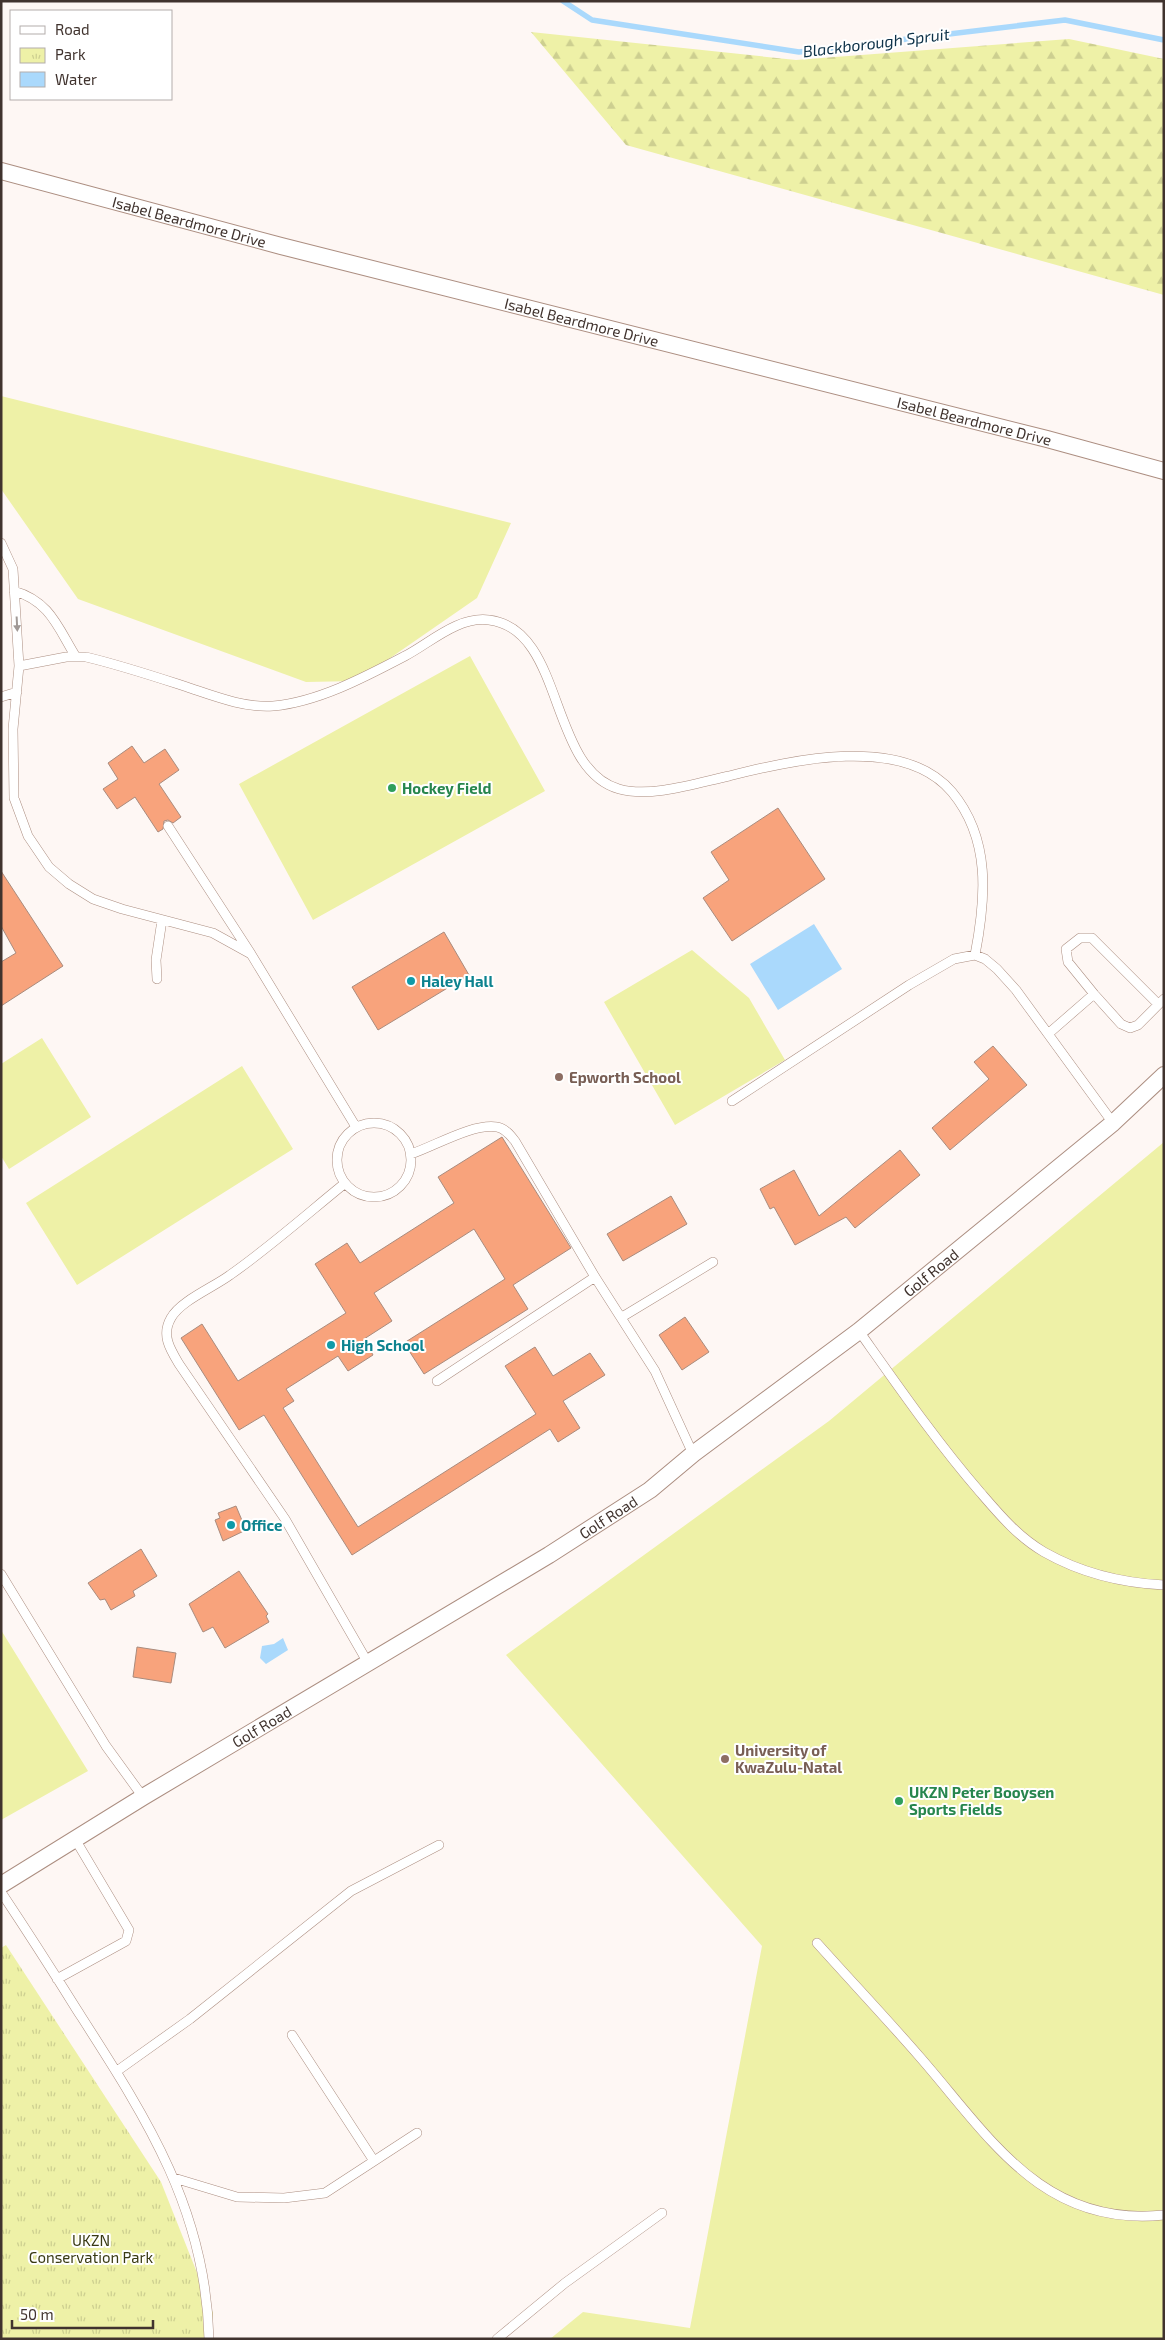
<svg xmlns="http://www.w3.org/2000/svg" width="1165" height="2340" font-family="'Exo 2',sans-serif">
<defs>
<pattern id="forest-firs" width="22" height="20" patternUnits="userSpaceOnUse" patternTransform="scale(1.25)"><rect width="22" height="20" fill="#eef1a7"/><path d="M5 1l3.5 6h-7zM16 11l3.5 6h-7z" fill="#cdcf90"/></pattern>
<pattern id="park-tufts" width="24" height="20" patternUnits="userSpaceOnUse" patternTransform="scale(1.25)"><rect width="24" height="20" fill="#eef1a7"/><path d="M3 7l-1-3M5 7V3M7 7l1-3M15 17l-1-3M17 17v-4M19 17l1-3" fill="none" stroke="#cdcf90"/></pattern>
</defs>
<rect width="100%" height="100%" fill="#fef7f4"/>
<path fill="#eef1a7" d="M1,396L511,523L477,598L357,681L306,682L78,599L1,489Z
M470,656L545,791L313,920L239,784Z
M692,950L749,998L785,1060L675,1125L604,1002Z
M42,1038L91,1117L9,1169L1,1156V1064Z
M242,1066L293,1149L77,1285L26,1203Z
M1164,1142V2339H550L583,2312L690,2328L762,1946L506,1655L829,1421Z
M1,1630L88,1771L1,1820Z"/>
<path fill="url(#forest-firs)" d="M531,32L796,60L1069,39L1164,59V295L626,145Z"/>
<path fill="url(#park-tufts)" d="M6,1945L161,2182L213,2313V2339H1V1948Z"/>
<path fill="#aad9fc" d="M814,924L842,969L778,1010L750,964Z
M283,1638L288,1650L266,1664L260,1658L262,1646L274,1644Z"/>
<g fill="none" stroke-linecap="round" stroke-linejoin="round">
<path stroke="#aad9fc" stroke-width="5.5" d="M563,1L592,20L799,52L1065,20L1164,40"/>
</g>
<path fill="#f8a37c" stroke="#a98b7d" d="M132,746L144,763L165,749L179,770L159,784L181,817L173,823L168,820L164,821L163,829L158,832L135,797L117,809L103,789L118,779L108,763Z
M778,808L825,879L732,941L703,898L729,880L711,852Z
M1,871L63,966L1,1006V962L16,953L1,926Z
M444,932L469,975L378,1030L352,987Z
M993,1046L1027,1085L950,1150L932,1128L989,1079L974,1062Z
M502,1137L571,1248L513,1285L528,1309L424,1374L404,1343L505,1279L474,1229L374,1293L392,1321L364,1339L373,1355L348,1371L338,1356L286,1389L294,1401L283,1408L358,1527L536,1414L505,1366L535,1347L553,1376L590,1353L605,1375L563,1401L580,1428L558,1442L550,1429L352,1555L264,1415L239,1430L181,1338L202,1324L238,1381L346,1313L315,1264L347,1243L360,1263L454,1203L438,1177Z
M900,1150L920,1175L855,1228L846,1217L795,1245L774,1207L770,1209L760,1189L794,1170L819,1216Z
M671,1196L687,1224L623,1261L607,1234Z
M685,1317L709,1352L682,1370L659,1335Z
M236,1506L246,1530L223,1541L215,1520L220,1518L218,1513Z
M141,1549L157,1576L133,1591L135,1596L111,1610L105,1599L100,1600L88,1583Z
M239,1571L268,1614L266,1616L269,1622L225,1648L213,1627L203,1632L189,1604Z
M137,1647L176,1653L171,1683L133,1677Z"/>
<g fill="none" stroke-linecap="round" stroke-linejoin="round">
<g stroke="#ac8e81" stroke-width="10">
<path id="lane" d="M1,543L13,569L19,666L13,729L14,798L28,836L49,867L69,884L93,899L122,909L213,933L251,954
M14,591C50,601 58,628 76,657
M19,666L66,657H86C120,665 153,676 187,687C214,696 244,708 273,706C318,702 365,677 405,656C430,643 458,616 489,620C565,629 548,769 619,789C651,798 697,783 729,776C792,760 903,734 952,792C991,839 986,898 975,955
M1,697L17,692
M168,826L251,954L356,1127
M157,979L156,960L162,920
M1094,994L1068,962L1066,949L1080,938H1092L1158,1004
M1048,1034L1094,994L1121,1024L1130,1028L1138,1025L1164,999
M732,1101L909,985L954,959L975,955L985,959L997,969L1016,990L1113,1123
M337 1160a37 37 0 1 1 74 0a37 37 0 1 1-74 0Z
M411,1154C435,1146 473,1123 497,1127C505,1128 511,1136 515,1141L595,1277L655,1371L693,1454
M344,1184C307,1214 270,1247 230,1275C214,1287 180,1301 171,1318C161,1335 170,1349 179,1364L285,1519L368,1663
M622,1317L713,1262
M859,1331C898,1386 936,1441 980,1492C999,1514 1018,1537 1044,1552C1081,1573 1121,1583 1164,1585
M437,1381L595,1277
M1,1574L106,1746L143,1797
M1,1892C27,1931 52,1970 77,2010C145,2116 206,2208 209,2339
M817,1943C851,1981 886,2018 919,2056C989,2136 1042,2228 1164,2215
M57,1979L126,1941L129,1930L75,1839
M292,2035L374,2161
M117,2071L190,2019L351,1891L439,1845
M174,2178L237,2197L284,2198L325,2193L417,2133
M497,2339L565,2283L662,2213"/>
</g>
<g stroke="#ac8e81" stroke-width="18">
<g id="street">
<path id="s1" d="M1,171L281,246L1047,439L1164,471"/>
<path id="s2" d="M1,1885L143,1797L549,1555L650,1490L693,1454L859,1331L1113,1123L1164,1075"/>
</g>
</g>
<use href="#lane" stroke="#fff" stroke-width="9"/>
<use href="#street" stroke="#fff" stroke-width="16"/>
</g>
<defs><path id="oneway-solid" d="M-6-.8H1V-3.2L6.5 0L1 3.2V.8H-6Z" transform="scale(1.25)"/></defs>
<use fill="#a09996" href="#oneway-solid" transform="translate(17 624) rotate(87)"/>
<g fill="#2e9e5b" stroke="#fff" stroke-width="2">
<circle cx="392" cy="788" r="5"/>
<circle cx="899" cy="1801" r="5"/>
</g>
<g fill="#0f9aa8" stroke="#fff" stroke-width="2">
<circle cx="411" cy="981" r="5"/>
<circle cx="331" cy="1345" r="5"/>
<circle cx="231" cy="1525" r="5"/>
</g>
<g fill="#8d6e63" stroke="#fff" stroke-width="2">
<circle cx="559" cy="1077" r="5"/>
<circle cx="725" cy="1759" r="5"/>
</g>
<g text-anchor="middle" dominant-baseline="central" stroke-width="4" stroke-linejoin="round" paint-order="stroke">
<g font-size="15" fill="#40332e" stroke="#fff">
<text stroke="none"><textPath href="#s1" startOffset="195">Isabel Beardmore Drive</textPath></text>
<text stroke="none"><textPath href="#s1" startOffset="600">Isabel Beardmore Drive</textPath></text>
<text stroke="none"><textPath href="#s1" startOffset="1005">Isabel Beardmore Drive</textPath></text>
<text stroke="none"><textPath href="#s2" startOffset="1115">Golf Road</textPath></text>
<text stroke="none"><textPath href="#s2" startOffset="710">Golf Road</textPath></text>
<text stroke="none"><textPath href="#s2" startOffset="305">Golf Road</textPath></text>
</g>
<g font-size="15" font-weight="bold" fill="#27864d" stroke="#fff" text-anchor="start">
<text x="402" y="788">Hockey Field</text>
<text x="909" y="1792">UKZN Peter Booysen<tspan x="909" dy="17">Sports Fields</tspan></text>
</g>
<g font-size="15" font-weight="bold" fill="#0d838f" stroke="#fff" text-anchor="start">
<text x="421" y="981">Haley Hall</text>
<text x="341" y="1345">High School</text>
<text x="241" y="1525">Office</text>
</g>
<g font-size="15" font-weight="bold" fill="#785e54" stroke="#fff" text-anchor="start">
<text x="569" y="1077">Epworth School</text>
<text x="735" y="1750">University of<tspan x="735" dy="17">KwaZulu-Natal</tspan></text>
</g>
<g font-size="15" fill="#393a13" stroke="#fff">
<text x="91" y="2240">UKZN<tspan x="91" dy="17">Conservation Park</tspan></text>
</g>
<g font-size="16" font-style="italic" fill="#0e3249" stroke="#fff">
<text transform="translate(876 42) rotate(-7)">Blackborough Spruit</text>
</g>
</g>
<rect width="1165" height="2340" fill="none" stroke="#40332e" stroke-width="5"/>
<rect x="10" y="10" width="162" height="90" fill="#ffffff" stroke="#b3adab"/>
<rect x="20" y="26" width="25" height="8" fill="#ffffff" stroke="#b3adab"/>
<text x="55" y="35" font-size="15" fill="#40332e">Road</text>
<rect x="20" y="48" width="25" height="15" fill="url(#park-tufts)" stroke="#b3adab"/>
<text x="55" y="60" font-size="15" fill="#40332e">Park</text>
<rect x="20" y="72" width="25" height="15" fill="#aad9fc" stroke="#b3adab"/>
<text x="55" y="85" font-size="15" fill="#40332e">Water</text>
<path d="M12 2320v8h141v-8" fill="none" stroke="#40332e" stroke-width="2.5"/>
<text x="20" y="2320" font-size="15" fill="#40332e" stroke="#ffffff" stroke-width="4" paint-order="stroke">50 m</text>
</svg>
